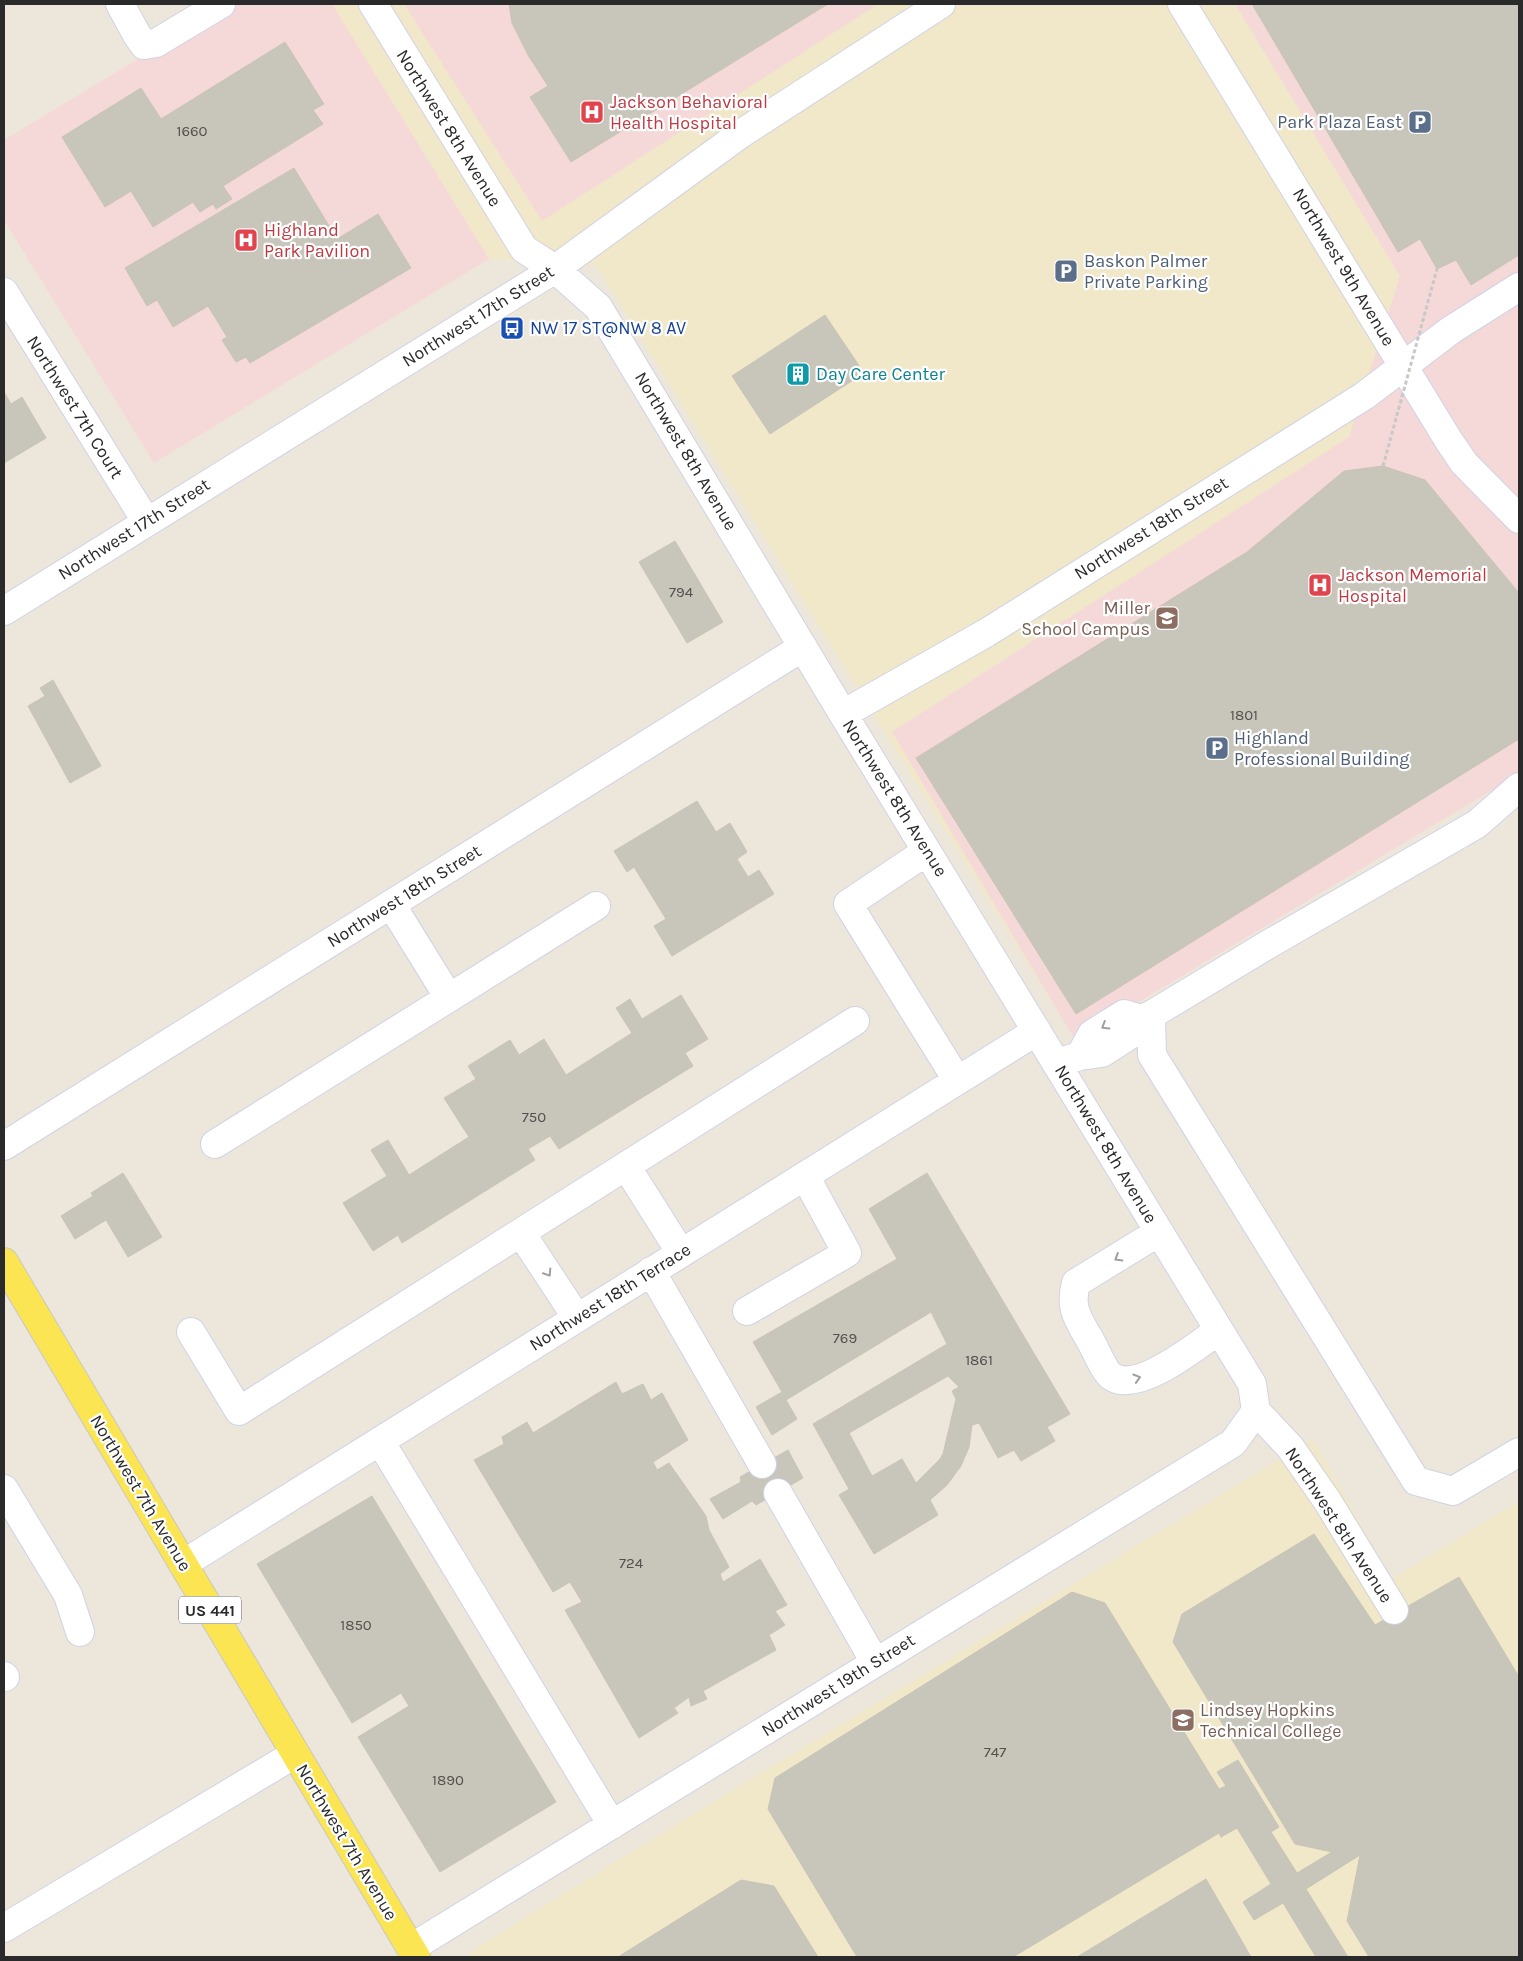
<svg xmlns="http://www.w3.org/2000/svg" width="1523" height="1961" font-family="Karla,sans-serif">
<rect width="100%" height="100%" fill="#ede7db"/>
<path fill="#f0e8c9" d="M230,4H1519V774L1075,1040L596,266L489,259L154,463L4,220V140Z
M1313,1439L1392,1579L1519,1501V1957H471L468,1953L708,1805Z"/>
<path fill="#f5d9d8" d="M229,4H332L489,259L154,463L4,220V140Z
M404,4H878L542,221Z
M1235,4H1519V774L1075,1040L892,732L1349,437L1400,276Z"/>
<path fill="#c8c5ba" stroke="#c9c4b5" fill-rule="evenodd" d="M509,4H828L571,162L530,97L548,86L528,55L512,23Z
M1252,4H1519V255L1471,285L1456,260L1437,269L1420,239L1398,252Z
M285,42L324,104L313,110L323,124L223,186L232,199L216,209L213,204L200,212L193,202L153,227L131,191L105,207L62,137L141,88L161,119Z
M294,168L337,239L378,214L411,268L250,363L246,357L236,362L222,340L227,337L208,306L173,327L157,300L147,306L125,268Z
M825,315L864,373L770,434L732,376Z
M4,392L11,404L22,397L46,438L4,463Z
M1383,466L1425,480L1519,593V739L1076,1014L916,758L1247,552L1344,471Z
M675,541L723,622L687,643L639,562Z
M53,680L101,766L70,783L28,706L45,696L40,688Z
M697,801L716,832L730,823L747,852L737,859L748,877L759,870L774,894L672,956L654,926L666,919L634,867L627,872L614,851Z
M681,995L708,1039L685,1053L693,1066L559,1149L550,1136L528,1149L535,1160L402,1243L398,1235L373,1251L343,1203L387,1176L371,1150L388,1140L409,1175L469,1137L444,1098L476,1079L468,1066L510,1040L519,1055L544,1039L566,1075L632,1033L616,1008L630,999L642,1019Z
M123,1173L162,1237L128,1257L106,1220L75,1239L61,1216L93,1196L91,1193Z
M927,1173L1070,1414L1047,1427L1055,1441L1021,1461L1014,1450L998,1458L979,1423L972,1425L969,1447L961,1466L947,1485L930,1500L938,1515L874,1554L839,1495L849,1489L813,1424L947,1344L931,1312L786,1400L797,1419L772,1435L756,1407L782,1392L753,1342L897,1259L869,1209ZM948,1376L959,1387L952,1391L956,1399L943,1454L940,1459L916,1483L902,1459L872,1476L849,1433Z
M616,1382L622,1394L643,1384L651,1400L662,1393L688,1440L653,1462L657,1470L669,1463L706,1516L709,1530L729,1567L720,1574L723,1582L760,1559L787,1605L775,1611L785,1625L769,1635L776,1650L703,1691L707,1699L691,1706L689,1697L674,1708L678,1713L639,1738L565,1610L582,1602L570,1582L553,1592L474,1460L504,1444L502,1437L527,1422L533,1433Z
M788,1450L803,1478L756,1505L752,1501L723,1519L710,1499L741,1482L740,1477Z
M372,1496L556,1802L440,1872L358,1737L409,1706L401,1693L352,1723L257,1564Z
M1314,1534L1375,1625L1459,1577L1519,1677V1957H1369L1347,1921L1360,1855L1306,1889L1348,1957H1316L1283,1903L1254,1920L1243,1902L1271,1884L1237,1828L1221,1837L1219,1833L1013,1957H857L768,1809L775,1778L1072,1592L1105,1603L1219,1789L1226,1786L1217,1772L1238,1760L1279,1827L1271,1832L1297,1873L1332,1852L1295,1844L1173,1642L1182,1614Z
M1206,1879L1251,1957H1077Z
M741,1880L774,1886L818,1957H618Z"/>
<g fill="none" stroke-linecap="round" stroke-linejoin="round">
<g stroke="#d0d2e4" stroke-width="30">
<path id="minor" d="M120,4L137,35L144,45L156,43L221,4
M373,4L524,249L555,269L598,307L843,714L1252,1384L1256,1411L1290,1447L1328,1502L1394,1610
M1182,4L1449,441L1464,463L1519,519
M4,292L146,521
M4,611L555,269L742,133L941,4
M843,714L986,633L1364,396L1451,330L1519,287
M1519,787L1477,824L1274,941L1151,1015L1152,1055L1416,1481L1453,1491L1519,1452
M927,851L848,904L957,1080
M391,904L449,998
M1080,1056L1092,1034L1124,1014L1141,1019
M1057,1063L1080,1056L1102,1053L1133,1033L1141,1019L1151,1015
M215,1144L596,906
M4,1146L803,647
M626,1166L681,1253
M1159,1232L1076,1283C1069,1308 1078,1319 1090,1340C1095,1348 1104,1371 1111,1376C1137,1395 1198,1345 1219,1330
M521,1233L577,1318
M651,1271L762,1464
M747,1311L847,1253L805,1176
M191,1332L239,1411L855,1021
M380,1441L612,1825
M4,1489L68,1595L80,1632
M778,1493L875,1662
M183,1564L1037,1031
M4,1676L5,1677
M4,1928L295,1754
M411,1948L1233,1443L1256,1411"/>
</g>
<g stroke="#c8c8c8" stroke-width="30">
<path id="major" d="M4,1262L416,1957"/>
</g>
<use href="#minor" stroke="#fff" stroke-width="28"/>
<use href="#major" stroke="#fbe553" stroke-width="28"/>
<path stroke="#c8c8c8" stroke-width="3" stroke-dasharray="4 2.5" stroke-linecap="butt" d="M1383,466L1437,269"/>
</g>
<defs><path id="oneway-chevron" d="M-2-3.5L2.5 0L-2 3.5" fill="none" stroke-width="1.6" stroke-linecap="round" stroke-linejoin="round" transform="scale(1.25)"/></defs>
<g stroke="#9f9f9f">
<use href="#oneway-chevron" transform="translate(1105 1026) rotate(148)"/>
<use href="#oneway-chevron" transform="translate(1118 1258) rotate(149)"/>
<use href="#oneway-chevron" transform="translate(548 1273) rotate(57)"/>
<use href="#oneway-chevron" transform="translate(1137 1378) rotate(-17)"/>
</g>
<defs>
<g id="hospital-square" transform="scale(1.25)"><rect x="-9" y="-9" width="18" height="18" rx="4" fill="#e0444e" stroke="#fff"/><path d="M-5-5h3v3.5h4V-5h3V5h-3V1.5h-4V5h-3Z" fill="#fff"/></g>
<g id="parking-square" transform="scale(1.25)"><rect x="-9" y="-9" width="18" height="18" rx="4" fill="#5c6f8a" stroke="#fff"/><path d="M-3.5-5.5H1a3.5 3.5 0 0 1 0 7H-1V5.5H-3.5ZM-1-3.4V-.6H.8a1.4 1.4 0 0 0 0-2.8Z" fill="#fff"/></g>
<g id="bus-square" transform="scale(1.25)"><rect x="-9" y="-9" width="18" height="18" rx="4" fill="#1a4fb4" stroke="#fff"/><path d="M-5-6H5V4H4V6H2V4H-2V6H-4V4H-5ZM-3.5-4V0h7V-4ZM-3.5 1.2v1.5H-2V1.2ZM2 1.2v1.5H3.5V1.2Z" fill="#fff"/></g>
<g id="building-square" transform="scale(1.25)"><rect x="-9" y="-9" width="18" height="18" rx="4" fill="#0f9aa8" stroke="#fff"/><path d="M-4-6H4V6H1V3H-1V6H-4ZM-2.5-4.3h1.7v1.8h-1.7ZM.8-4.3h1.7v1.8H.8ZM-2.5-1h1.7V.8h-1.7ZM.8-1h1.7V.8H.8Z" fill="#fff"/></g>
<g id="university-square" transform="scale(1.25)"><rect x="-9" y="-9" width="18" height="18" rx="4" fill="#8d6e63" stroke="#fff"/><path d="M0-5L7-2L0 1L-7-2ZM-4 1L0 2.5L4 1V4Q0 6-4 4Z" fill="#fff"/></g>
</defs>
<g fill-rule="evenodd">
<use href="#hospital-square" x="592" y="112"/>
<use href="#parking-square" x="1420" y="122"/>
<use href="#hospital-square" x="246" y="240"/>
<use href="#parking-square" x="1066" y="271"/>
<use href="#bus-square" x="512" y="328"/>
<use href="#building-square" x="798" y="374"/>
<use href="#hospital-square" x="1320" y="585"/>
<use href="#university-square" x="1167" y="618"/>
<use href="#parking-square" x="1217" y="748"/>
<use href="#university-square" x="1183" y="1720"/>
</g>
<g text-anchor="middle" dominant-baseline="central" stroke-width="4.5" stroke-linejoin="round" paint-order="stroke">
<g font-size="15" fill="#52514e">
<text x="192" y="131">1660</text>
<text x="681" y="592">794</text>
<text x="1244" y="715">1801</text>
<text x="534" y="1117">750</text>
<text x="845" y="1338">769</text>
<text x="979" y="1360">1861</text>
<text x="631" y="1563">724</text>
<text x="356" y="1625">1850</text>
<text x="995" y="1752">747</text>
<text x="448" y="1780">1890</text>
</g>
<rect fill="#fff" stroke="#6a6a6a" stroke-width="1" x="179" y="1596.5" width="62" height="27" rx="4"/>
<g font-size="16" font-weight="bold" fill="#2a2a2a">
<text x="210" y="1610">US 441</text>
</g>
<g font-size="18" fill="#be3a42" stroke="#fff" text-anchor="start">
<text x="610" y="102">Jackson Behavioral<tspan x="610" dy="21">Health Hospital</tspan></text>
<text x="264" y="230">Highland<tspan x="264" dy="21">Park Pavilion</tspan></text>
<text x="1338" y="575">Jackson Memorial<tspan x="1338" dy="21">Hospital</tspan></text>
</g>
<g font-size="18" fill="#4e5e75" stroke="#fff" text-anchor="start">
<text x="1402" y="122" text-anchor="end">Park Plaza East</text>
<text x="1084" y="261">Baskon Palmer<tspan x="1084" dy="21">Private Parking</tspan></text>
<text x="1234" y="738">Highland<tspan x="1234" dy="21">Professional Building</tspan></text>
</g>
<g font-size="18" fill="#2a2a2a" stroke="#fff">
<text transform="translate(449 128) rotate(58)">Northwest 8th Avenue</text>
<text transform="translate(1344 267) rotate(59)">Northwest 9th Avenue</text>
<text transform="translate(478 316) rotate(-32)">Northwest 17th Street</text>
<text transform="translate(75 407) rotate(58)">Northwest 7th Court</text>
<text transform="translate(686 451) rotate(59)">Northwest 8th Avenue</text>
<text transform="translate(1151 528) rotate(-32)">Northwest 18th Street</text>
<text transform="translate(134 529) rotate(-32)">Northwest 17th Street</text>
<text transform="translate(895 798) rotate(58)">Northwest 8th Avenue</text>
<text transform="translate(404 896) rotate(-32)">Northwest 18th Street</text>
<text transform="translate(1106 1144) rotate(59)">Northwest 8th Avenue</text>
<text transform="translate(610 1297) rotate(-32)">Northwest 18th Terrace</text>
<text transform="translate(141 1493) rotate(59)">Northwest 7th Avenue</text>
<text transform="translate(1339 1525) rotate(57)">Northwest 8th Avenue</text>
<text transform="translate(838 1685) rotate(-32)">Northwest 19th Street</text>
<text transform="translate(347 1842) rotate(59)">Northwest 7th Avenue</text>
</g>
<g font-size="18" fill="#164399" stroke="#fff" text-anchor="start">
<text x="530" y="328">NW 17 ST@NW 8 AV</text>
</g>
<g font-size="18" fill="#0d838f" stroke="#fff" text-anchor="start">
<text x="816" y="374">Day Care Center</text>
</g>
<g font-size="18" fill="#785e54" stroke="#fff" text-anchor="end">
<text x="1150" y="608">Miller<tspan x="1150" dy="21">School Campus</tspan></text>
<text x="1200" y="1710" text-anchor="start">Lindsey Hopkins<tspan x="1200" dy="21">Technical College</tspan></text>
</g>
</g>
<rect width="1523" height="1961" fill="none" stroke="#2a2a2a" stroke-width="10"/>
</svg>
